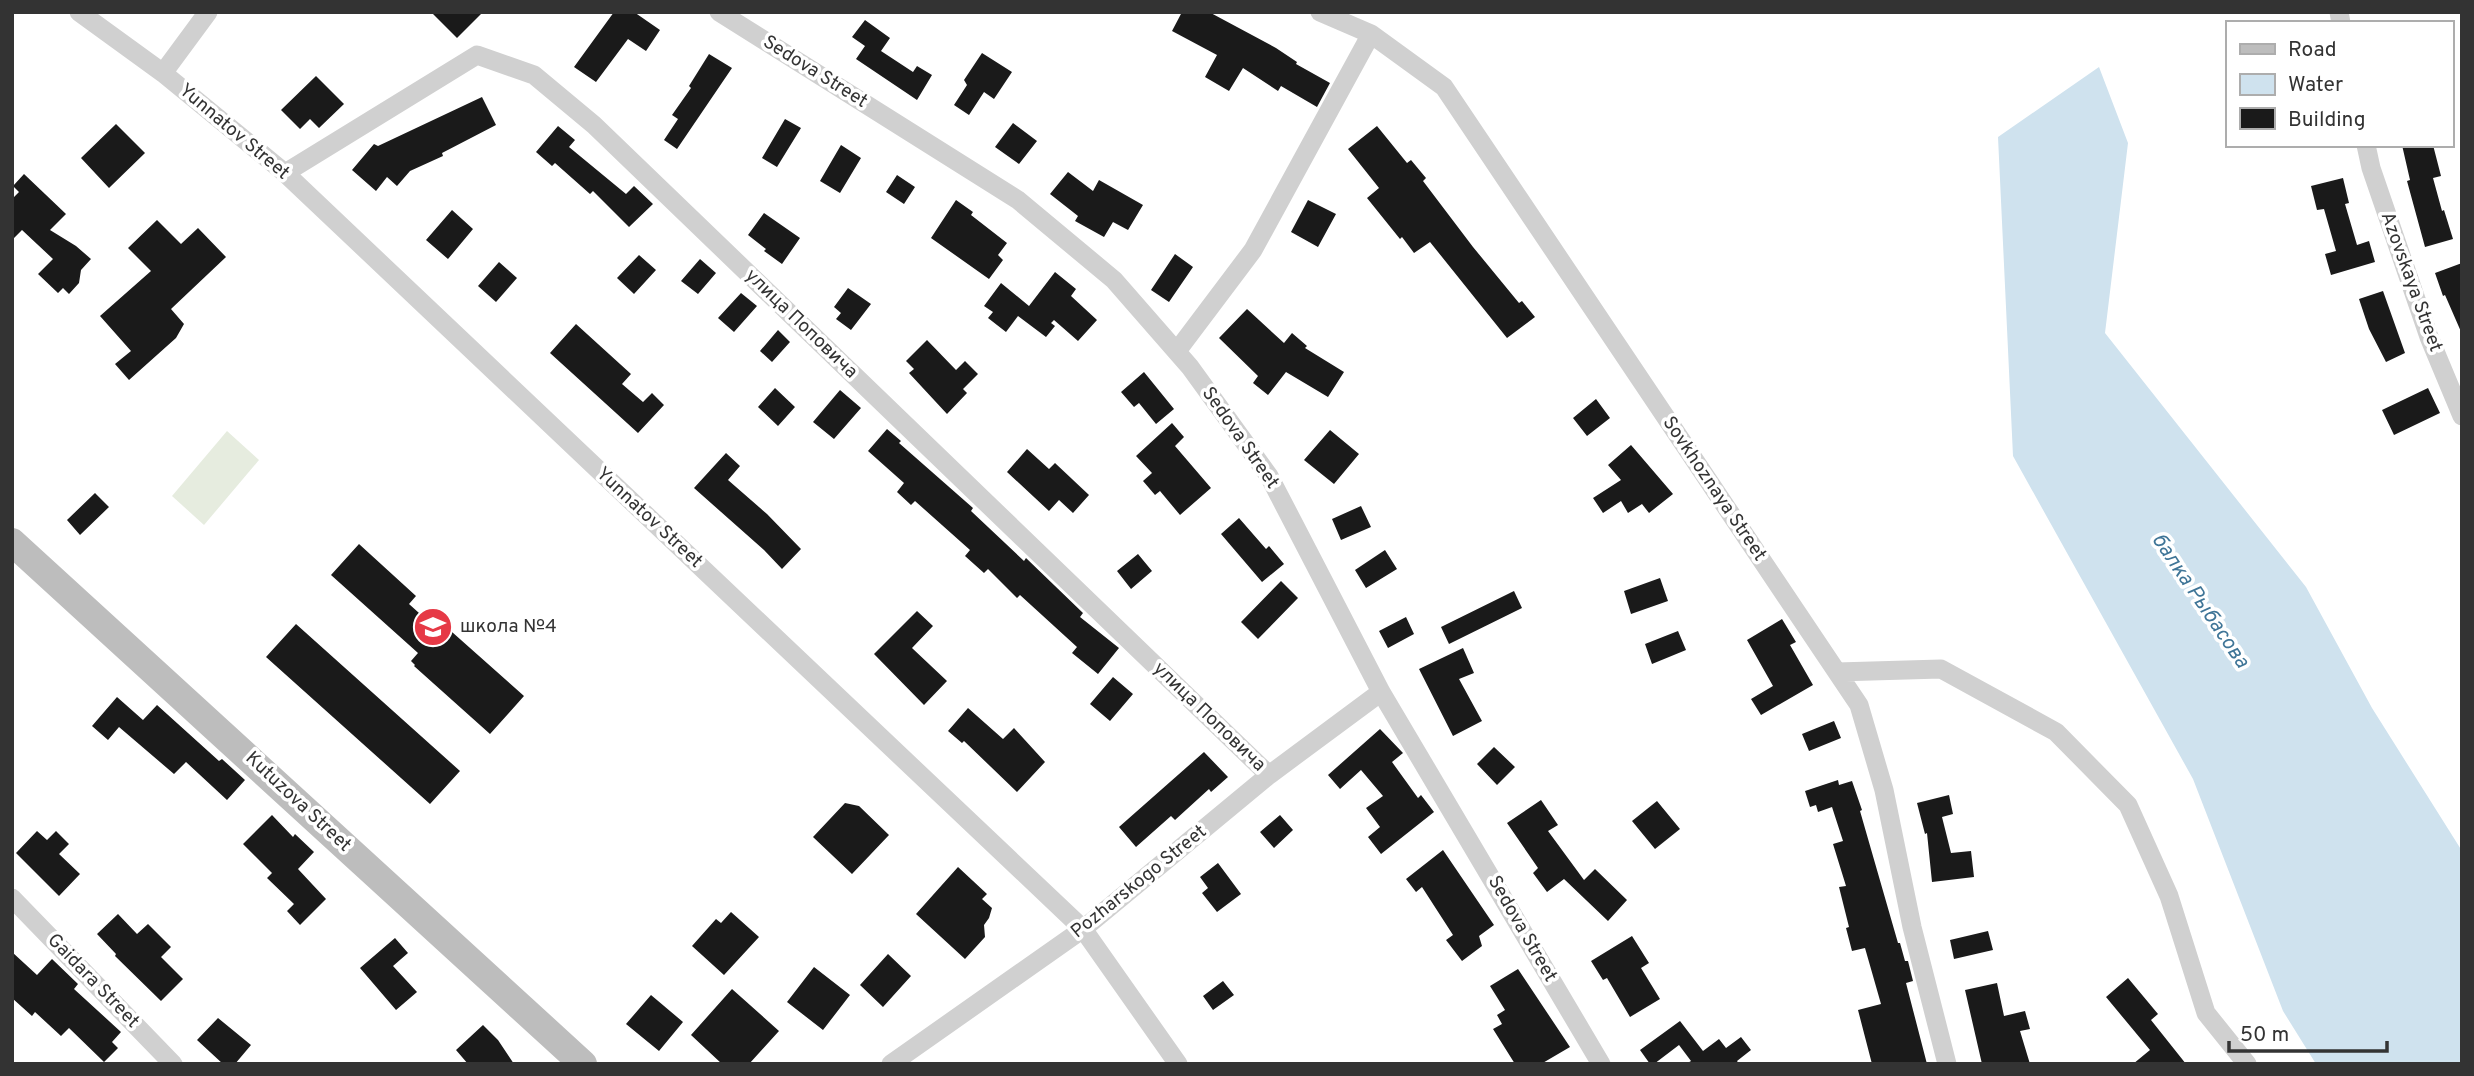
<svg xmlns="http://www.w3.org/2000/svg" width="2474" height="1076" font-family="Overpass,sans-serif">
<rect width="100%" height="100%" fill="#fff"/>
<path fill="#e6ecdf" d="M227,431L259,460L204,525L172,496Z"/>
<path fill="#cfe2ee" d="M2099,67L2128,143L2105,333L2306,587L2372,708L2462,851V1064H2316L2283,1011L2193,779L2013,456L1998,137Z"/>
<path fill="#1a1a1a" d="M431,12H483L457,38Z
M614,12H634L660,30L646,51L628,39L596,82L574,67Z
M1182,12H1209L1276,48L1297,62L1296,64L1330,83L1317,107L1281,86L1278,91L1243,68L1229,91L1205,77L1217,55L1172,31Z
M865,20L890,38L881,51L913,72L917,66L932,75L917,100L856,59L865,46L852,37Z
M982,53L1012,72L994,99L984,92L969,115L954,105L967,85L964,80Z
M709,54L732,68L677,149L664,140L678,119L672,115L691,88L689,86Z
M316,76L344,104L319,128L310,119L300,129L281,110Z
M482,97L496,125L442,153L443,156L410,171L397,186L387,177L376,191L352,170L374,144L378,146Z
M785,119L801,128L777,167L762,158Z
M1013,123L1037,141L1019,164L995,147Z
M116,124L145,153L109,188L81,158Z
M558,126L575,140L569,147L626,194L634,186L653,204L629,227L593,191L590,194L555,163L552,166L536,152Z
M1377,126L1407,163L1411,160L1426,178L1423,181L1473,247L1519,303L1522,301L1535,317L1507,338L1430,242L1414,253L1402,237L1400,239L1367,198L1379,188L1348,149Z
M841,145L861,158L840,193L820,181Z
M2402,145H2433L2441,176L2433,178L2442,211L2444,210L2453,239L2425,247L2407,181L2410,180Z
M1068,172L1093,191L1099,180L1143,205L1128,230L1113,222L1104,237L1075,221L1078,216L1050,194Z
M24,174L66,214L50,230L76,246L91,259L81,270L79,283L69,294L63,288L58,293L38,274L53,259L22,230L12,240V199L19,192L13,186Z
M897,175L915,187L904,204L886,192Z
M2343,178L2349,203L2345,204L2357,245L2369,241L2375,262L2331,275L2325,254L2336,251L2324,209L2317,210L2311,186Z
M956,200L973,212L971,215L1007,243L998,255L1003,260L989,279L931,238Z
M1308,200L1336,214L1318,247L1291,232Z
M452,210L473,229L448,259L426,240Z
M764,213L800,238L782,264L764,251L766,249L748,235Z
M157,220L181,244L198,228L226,257L171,309L184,324L176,338L129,380L115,364L131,351L100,316L151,271L128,248Z
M1175,254L1193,267L1169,302L1151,290Z
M639,255L656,270L634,294L617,278Z
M700,259L716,273L698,294L681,281Z
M499,262L517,278L496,302L478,286Z
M2462,263V334L2445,295L2443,296L2435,273Z
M1055,272L1076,289L1071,296L1097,320L1078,341L1054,320L1051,323L1055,326L1046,337L1018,316L1006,332L988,318L993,312L984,306L1001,283L1029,306Z
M848,288L871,304L851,330L836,319L841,313L834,307Z
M2383,291L2405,353L2386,362L2369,329L2359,299Z
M741,293L757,306L734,332L718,318Z
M1247,309L1284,343L1292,333L1307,346L1305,348L1344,372L1328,397L1286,372L1268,395L1253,383L1258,376L1219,338Z
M576,324L631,374L622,384L643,402L652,393L664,405L638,433L550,353Z
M778,330L790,342L772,362L760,351Z
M927,340L956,370L965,361L978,374L963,389L967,393L947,414L909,373L914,369L906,361Z
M1144,372L1174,409L1156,424L1139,403L1134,407L1121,392Z
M775,388L795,407L778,426L758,407Z
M2428,388L2440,413L2394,435L2382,410Z
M840,390L861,408L834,439L813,422Z
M1596,399L1610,418L1587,436L1573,418Z
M1172,423L1184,437L1175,446L1211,488L1180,515L1160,491L1155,495L1143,481L1152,473L1136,456Z
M887,429L901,441L899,443L973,508L971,511L1024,561L1026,558L1083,613L1080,617L1119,648L1098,674L1072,653L1077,647L1020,595L1017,598L988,569L984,573L965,556L970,550L915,501L911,505L897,492L904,483L868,451Z
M1330,430L1359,454L1334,484L1304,460Z
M1631,445L1673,494L1649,513L1642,504L1628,513L1621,501L1603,513L1593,498L1621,480L1608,465Z
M1027,449L1049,469L1055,463L1089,495L1073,513L1059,500L1049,511L1007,472Z
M726,453L740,466L728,480L767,514L801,549L782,569L764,550L694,488Z
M95,493L109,507L80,535L67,520Z
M1361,506L1371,527L1341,540L1332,519Z
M1239,518L1266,549L1269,546L1284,564L1262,582L1221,534Z
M359,544L416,596L409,604L438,630L443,624L524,696L490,734L414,666L415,665L411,661L418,653L331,575Z
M1385,550L1397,569L1366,588L1355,570Z
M1138,554L1152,571L1131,589L1117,571Z
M1660,578L1668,601L1631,614L1624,591Z
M1281,581L1298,598L1258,639L1241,622Z
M1514,591L1522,608L1449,644L1441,627Z
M917,611L933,626L912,648L947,681L924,705L874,654Z
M1406,617L1414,634L1388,648L1379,631Z
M1782,619L1796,642L1790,645L1813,685L1761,715L1751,699L1773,686L1747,640Z
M296,624L460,771L430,804L266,657Z
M1678,631L1686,650L1652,664L1645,644Z
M1463,648L1474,673L1459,679L1482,721L1453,736L1419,669Z
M1113,677L1133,694L1110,721L1090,704Z
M117,697L143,720L157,705L219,761L222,759L245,780L227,800L186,762L174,774L119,727L108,740L92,726Z
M968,708L1003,739L1014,728L1045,762L1017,792L964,741L962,743L948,731Z
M1834,721L1841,738L1809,751L1802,734Z
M1380,729L1403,753L1392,762L1418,798L1421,795L1434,812L1381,854L1368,837L1380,827L1366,808L1383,796L1361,770L1340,789L1328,775Z
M1494,747L1515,767L1497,785L1477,764Z
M1204,752L1228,777L1211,792L1209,789L1175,820L1171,816L1136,847L1119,827Z
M1838,780L1839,785L1852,781L1862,810L1860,811L1898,943H1900L1905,961H1908L1913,981L1906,983L1927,1064H1872L1858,1010L1881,1004L1865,948L1852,951L1846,928L1849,927L1839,887L1846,886L1833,844L1843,841L1832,807L1818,812L1816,805L1810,807L1805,791Z
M1949,795L1953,814L1942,817L1951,853L1971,851L1974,877L1932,882L1927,833L1925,834L1917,803Z
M1541,800L1558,825L1548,831L1584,880L1595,869L1627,900L1608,921L1564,879L1547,892L1533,873L1538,868L1507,823Z
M1657,801L1680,829L1655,849L1632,821Z
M845,803L859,806L889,835L852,874L813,837Z
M272,815L293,837L295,834L314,852L298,869L326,899L300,925L287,911L294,904L267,878L272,873L243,844Z
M1280,815L1293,830L1274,848L1260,832Z
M37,831L47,840L56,831L69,844L59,854L80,874L59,896L16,853Z
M1443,850L1494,925L1479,936L1482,946L1462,961L1446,940L1453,935L1422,887L1416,892L1406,879Z
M1218,863L1241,894L1217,912L1202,893L1208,888L1200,877Z
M958,867L987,894L982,899L992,908L989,918L984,925L985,937L965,959L916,914Z
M731,912L759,937L724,975L692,946L716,919L721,923Z
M118,914L137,934L148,924L171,947L161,957L183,979L161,1001L115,956L116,954L97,934Z
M1988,931L1993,950L1954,959L1950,940Z
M1632,936L1649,963L1641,968L1660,999L1630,1017L1607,978L1603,980L1591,961Z
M395,938L408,953L393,966L417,992L396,1010L360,968Z
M12,952L37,975L52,959L78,984L74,989L121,1032L112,1042L118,1048L104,1062L69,1028L61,1036L35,1012L32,1016L12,998Z
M888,954L911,976L883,1007L860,985Z
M814,967L850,995L823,1030L787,1002Z
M1518,969L1570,1047L1541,1064H1515L1493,1029L1502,1024L1497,1015L1505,1010L1490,986Z
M2128,978L2158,1014L2151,1020L2186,1064H2133L2150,1050L2106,997Z
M1223,981L1234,995L1213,1010L1203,996Z
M1997,983L2004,1016L2025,1011L2030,1029L2020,1031L2030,1064H1982L1965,990Z
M732,989L779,1031L749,1064H722L691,1035Z
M651,995L683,1022L659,1051L626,1024Z
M218,1018L251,1045L235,1064H223L197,1040Z
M1680,1021L1703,1051L1719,1039L1726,1048L1741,1037L1751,1050L1737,1061L1739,1064H1686L1691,1061L1679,1045L1654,1064H1650L1640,1050Z
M483,1025L498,1040L514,1064H468L456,1050Z"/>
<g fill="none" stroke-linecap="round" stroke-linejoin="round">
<path stroke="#d0d0d0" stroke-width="19" d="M79,12L163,73L285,173L1083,929L1178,1064
M719,12L1018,200L1114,280L1190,367L1269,476L1381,692L1601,1064
M1320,12L1371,34L1444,87L1859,705L1884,790L1912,927L1947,1064
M2339,12L2341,23
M163,73L208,12
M2366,145L2371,168L2429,337L2462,416
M285,173L477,55L534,75L594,125L1269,775
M1177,351L1253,250L1371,34
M1837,672L1941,669L2056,732L2128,805L2169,896L2206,1013L2247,1064
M12,898L173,1064
M891,1064L1083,929L1269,775L1381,692"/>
<path stroke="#bdbdbd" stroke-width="28" d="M12,542L583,1064"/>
</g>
<defs>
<g id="school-disc" transform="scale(2.0125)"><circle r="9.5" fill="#e63946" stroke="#fff"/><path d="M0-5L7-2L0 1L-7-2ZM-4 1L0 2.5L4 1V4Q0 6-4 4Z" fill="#fff"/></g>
</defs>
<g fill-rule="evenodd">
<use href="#school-disc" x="433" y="627"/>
</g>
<g text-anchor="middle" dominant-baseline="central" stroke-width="7" stroke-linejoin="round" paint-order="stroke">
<g font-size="19" fill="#333" stroke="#fff">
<text transform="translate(815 72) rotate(32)">Sedova Street</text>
<text transform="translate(234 132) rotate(40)">Yunnatov Street</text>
<text transform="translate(2411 282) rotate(70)">Azovskaya Street</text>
<text transform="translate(801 324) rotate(44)">улица Поповича</text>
<text transform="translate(1240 438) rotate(55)">Sedova Street</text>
<text transform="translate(1714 489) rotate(56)">Sovkhoznaya Street</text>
<text transform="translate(649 518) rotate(43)">Yunnatov Street</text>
<text transform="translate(1209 717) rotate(44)">улица Поповича</text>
<text transform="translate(298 802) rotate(43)">Kutuzova Street</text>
<text transform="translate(1139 882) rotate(-39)">Pozharskogo Street</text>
<text transform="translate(1522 929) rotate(60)">Sedova Street</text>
<text transform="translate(93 981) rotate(46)">Gaidara Street</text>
</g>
<g font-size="19" fill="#333" stroke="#fff" text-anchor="start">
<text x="460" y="627">школа №4</text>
</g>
<g font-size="21" font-style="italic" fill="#3f7597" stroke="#fff">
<text transform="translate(2200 601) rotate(56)">балка Рыбасова</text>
</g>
</g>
<rect width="2474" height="1076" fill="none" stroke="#333333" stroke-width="28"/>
<rect x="2226" y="21" width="228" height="126" fill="#ffffff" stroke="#adadad" stroke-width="2"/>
<rect x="2240" y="44" width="35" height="10" fill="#bdbdbd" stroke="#adadad" stroke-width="2"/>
<text x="2288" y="56" font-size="21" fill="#333333">Road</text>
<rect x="2240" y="74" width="35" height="21" fill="#cfe2ee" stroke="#adadad" stroke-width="2"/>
<text x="2288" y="91" font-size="21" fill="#333333">Water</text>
<rect x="2240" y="108" width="35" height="21" fill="#1a1a1a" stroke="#adadad" stroke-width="2"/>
<text x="2288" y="126" font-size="21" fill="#333333">Building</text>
<path d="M2229 1041v10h158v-10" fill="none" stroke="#333333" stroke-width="3.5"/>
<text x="2240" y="1041" font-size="21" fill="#333333" stroke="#ffffff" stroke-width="5" paint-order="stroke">50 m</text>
</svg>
